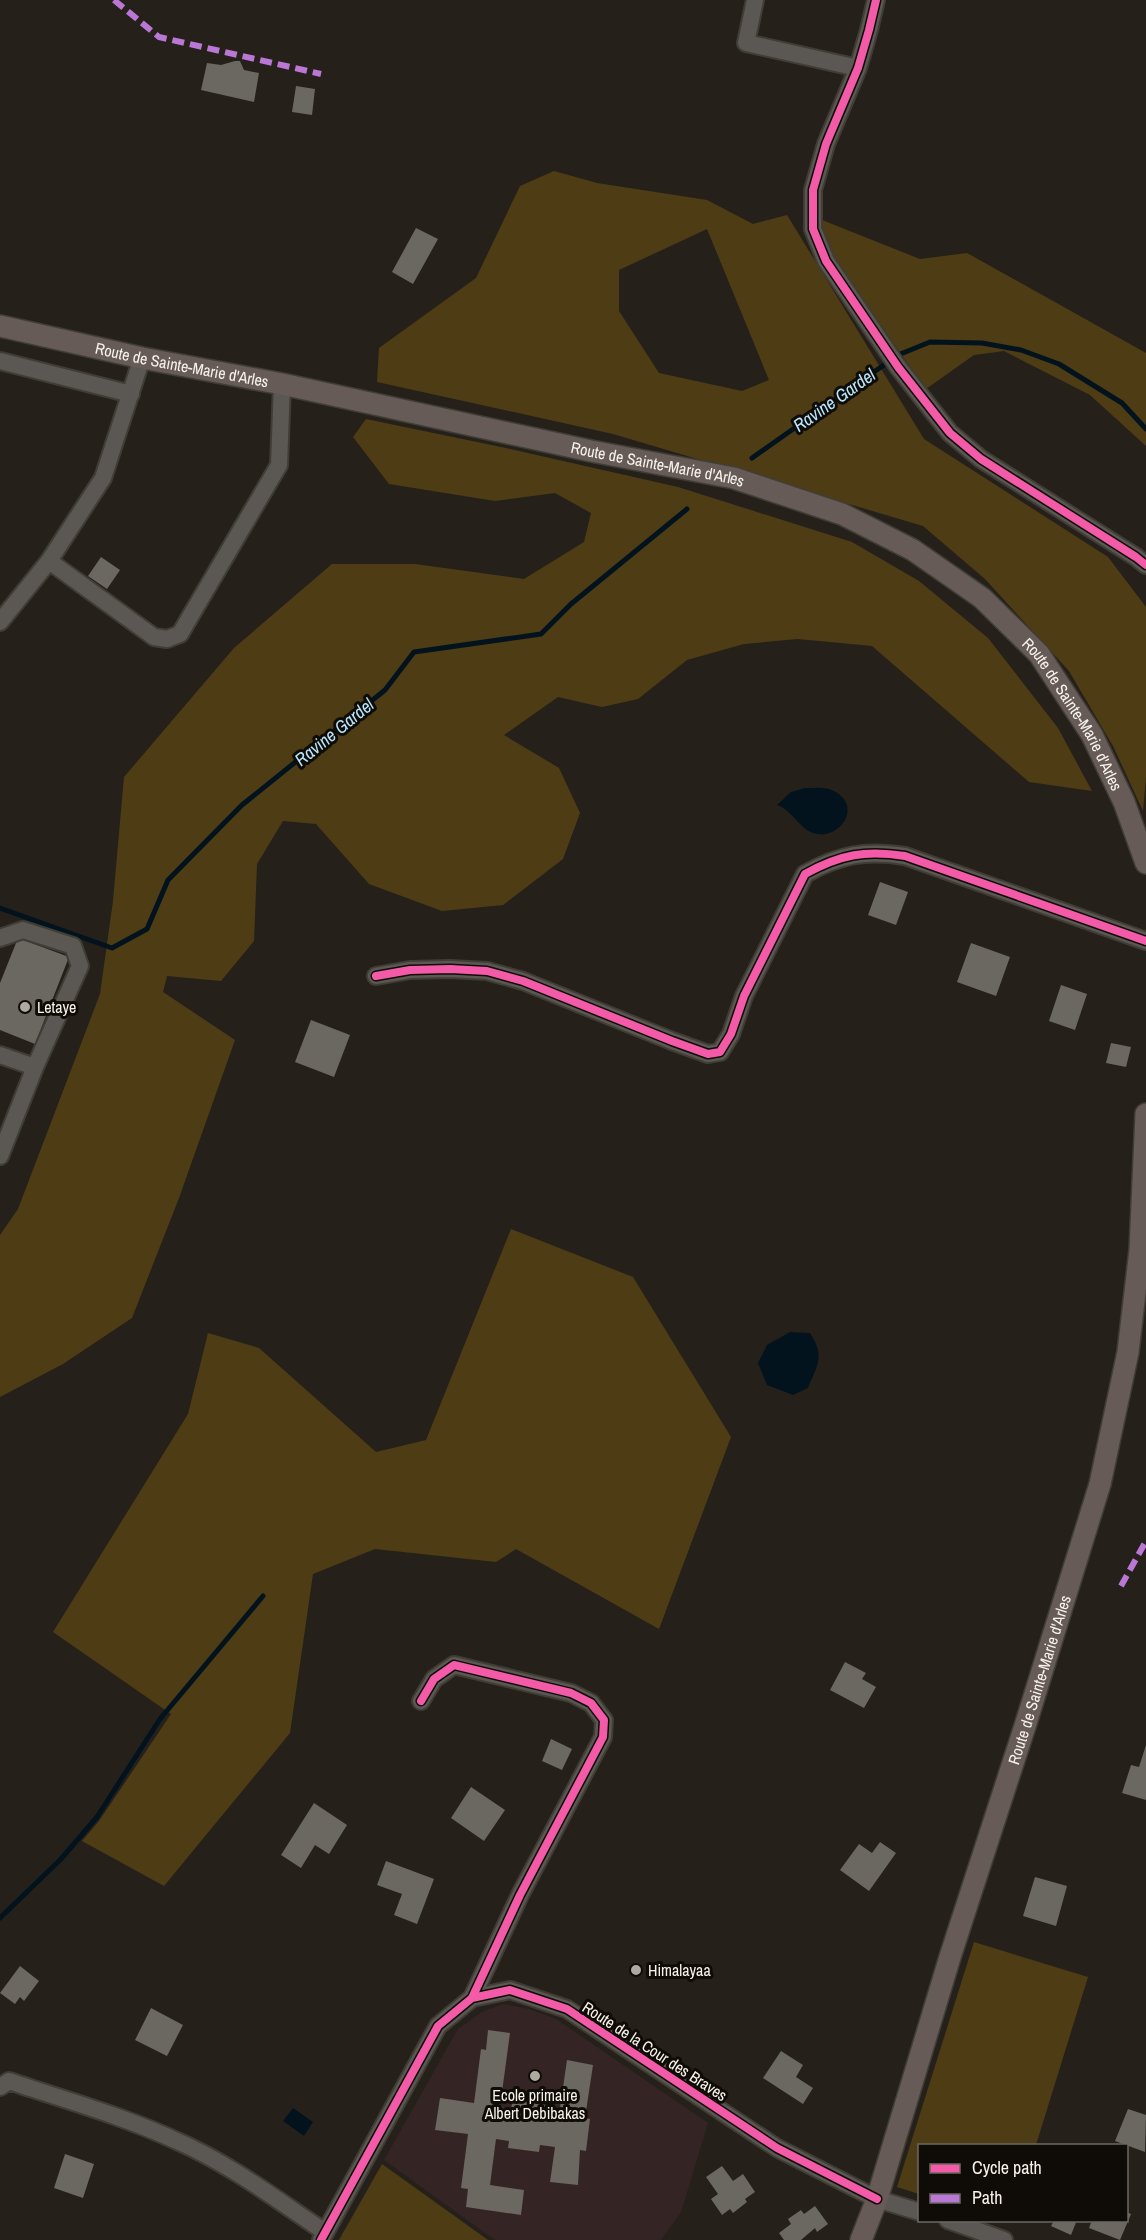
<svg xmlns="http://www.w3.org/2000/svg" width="1146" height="2240" font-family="'Archivo Narrow',sans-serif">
<rect width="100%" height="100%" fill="#25211a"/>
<path fill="#352424" d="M503,2004L529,2009L556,2019L708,2123L681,2212L661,2240H495L384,2160L458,2029L482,2012Z"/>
<path fill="#4e3c15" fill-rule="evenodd" d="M554,171L597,183L707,200L753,224L787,215L924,439L1108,557L1146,607V777L1143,811L1113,746L1069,671L985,579L923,526L613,434L377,382L379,348L476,278L520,186ZM707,229L769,380L742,391L659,373L619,311V270Z
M822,220L920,259L967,253L1146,353V446L1090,395L1004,351L974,355L926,389L832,256L822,233Z
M366,419L501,447L678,487L852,542L919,581L988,638L1058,728L1092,791L1029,782L872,646L798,639L744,644L687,660L638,699L602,707L558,697L504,735L559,768L580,813L563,859L503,905L442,911L369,884L316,824L283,821L257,864L254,941L221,981L167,976L163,992L235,1040L179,1198L132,1318L63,1364L0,1397V1235L18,1209L100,994L113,901L124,777L234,648L332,564H415L524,579L584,542L591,513L555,493L495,501L389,484L353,437Z
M511,1229L633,1277L731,1437L659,1629L516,1549L496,1562L375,1549L313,1574L290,1733L164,1886L82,1841L99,1821L171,1714L53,1632L188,1414L208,1333L259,1348L376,1452L426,1440Z
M974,1942L1088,1977L1036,2145L920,2146L919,2194L897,2187Z
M382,2164L488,2240H339Z"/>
<path fill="#03131e" d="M805,788C813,788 822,787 829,789C866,802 841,842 813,833C799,828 792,810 777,805L791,792Z
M790,1332L810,1333C825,1356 818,1364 808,1388L793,1395L767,1385L758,1363L767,1345Z
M293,2108L313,2122L304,2136L283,2121Z"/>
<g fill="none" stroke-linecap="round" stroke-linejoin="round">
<path stroke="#03131e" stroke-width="5" d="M752,458L898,355L930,342L982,343L1021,350L1059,364L1122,403L1146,429
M0,908L112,948L147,929L168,880L242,805L385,690L414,652L541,634L571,604L687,509
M0,1918L61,1859L97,1817L160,1719L263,1596"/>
</g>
<path fill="#6b6761" d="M235,61H240L244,70L259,73L254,102L201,90L207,63L221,65Z
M296,86L315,89L312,115L292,112Z
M416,228L438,239L413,284L392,272Z
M101,557L120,570L107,589L88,576Z
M880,882L908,892L896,925L868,915Z
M18,938L69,957L35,1044L0,1030V983Z
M971,943L1010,957L996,996L957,982Z
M1061,985L1087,994L1075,1030L1049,1021Z
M311,1020L350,1035L334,1077L295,1062Z
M1111,1043L1131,1047L1126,1067L1106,1063Z
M845,1662L866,1673L862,1679L876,1687L864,1708L830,1690Z
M551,1739L572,1749L562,1770L542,1761Z
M1146,1745V1800L1122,1793L1131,1765L1139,1767Z
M471,1787L505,1810L484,1841L451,1818Z
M314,1803L347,1825L329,1854L315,1845L301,1868L281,1855Z
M880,1842L896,1853L869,1891L840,1870L859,1844L872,1853Z
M386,1861L434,1879L417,1924L394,1915L402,1894L377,1885Z
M1035,1877L1067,1886L1056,1926L1023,1916Z
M20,1966L39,1981L24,2001L20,1997L15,2004L0,1993Z
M151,2008L183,2025L167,2056L135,2040Z
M488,2030L510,2033L500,2107L511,2109L513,2100L545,2105L544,2113L559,2115L567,2060L593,2065L585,2118L590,2119L586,2151L580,2150L578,2185L550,2182L555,2147L540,2145L539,2152L508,2148L509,2141L496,2139L490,2185L524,2190L521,2215L466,2207L468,2189L461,2188L468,2134L435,2130L440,2098L474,2103L481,2049L486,2050Z
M781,2051L803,2065L796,2077L813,2088L803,2104L763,2078Z
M1128,2109L1146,2115L1145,2152L1115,2141Z
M65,2154L94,2164L83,2198L54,2188Z
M722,2166L733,2181L743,2174L755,2192L745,2199L747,2202L733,2213L730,2209L722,2215L711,2199L718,2194L706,2177Z
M815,2206L828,2224L817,2232L815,2228L801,2240H784L779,2233L791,2224L788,2219L801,2210L804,2214Z
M1126,2212L1131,2214L1120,2240L1089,2228L1092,2220H1126Z
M1054,2220H1077L1071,2235L1051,2226Z"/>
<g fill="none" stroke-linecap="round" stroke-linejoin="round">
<g stroke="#403d37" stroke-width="20">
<path id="minor" d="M755,0L746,43L858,68
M876,0L869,30L858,68L826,144L813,190V229L826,261L898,367L950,433L981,459L1136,557L1146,565
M0,361L131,394
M49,561L154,637L167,639L180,634L279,465L282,384
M0,622L49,561L103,478L142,358
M0,938L23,930L73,946L80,966L35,1067L0,1156
M376,976L410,970L450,969L487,971L523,981L672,1041L708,1054L720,1052L731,1034L744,996L805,874C841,854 866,850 905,856L1146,941
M0,1055L35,1067
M421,1701L434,1679L454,1665L571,1693L591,1703L604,1720L603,1737L520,1895L472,1998
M0,2087L9,2081C65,2100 123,2116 177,2141C230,2164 277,2200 325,2232
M948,2220L1004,2240
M321,2240L438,2026L472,1998L510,1990L567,2009L777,2148L877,2199L920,2212"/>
</g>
<g stroke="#403d37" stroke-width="24">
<g id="major">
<path id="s1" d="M0,326L142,358L282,384L591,451L734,478L842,514L913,550L982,598L1039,654L1092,735L1124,802L1146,863"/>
<path id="s2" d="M861,2240L877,2199L950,1957L1026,1723L1100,1484L1128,1352L1140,1250L1146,1114"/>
</g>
</g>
<use href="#minor" stroke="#5b5752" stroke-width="16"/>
<use href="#major" stroke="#665b57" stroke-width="21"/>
<path stroke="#ba77d6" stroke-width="6" stroke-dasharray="12 6" stroke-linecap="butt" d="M114,0L159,37L321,74
M1121,1586L1146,1541"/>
<g stroke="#0f0c07" stroke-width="11">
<path id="cycleway" d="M876,0L869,30L858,68L826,144L813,190V229L826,261L898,367L950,433L981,459L1136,557L1146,565
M376,976L410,970L450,969L487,971L523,981L672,1041L708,1054L720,1052L731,1034L744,996L805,874C841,854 866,850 905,856L1146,941
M421,1701L434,1679L454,1665L571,1693L591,1703L604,1720L603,1737L520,1895L472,1998
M321,2240L438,2026L472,1998L510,1990L567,2009L777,2148L877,2199"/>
</g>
<use href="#cycleway" stroke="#f35aa7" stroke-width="8"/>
</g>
<g fill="#aea9a1" stroke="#0f0c07" stroke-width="2">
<circle cx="25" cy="1007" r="6"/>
<circle cx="636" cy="1970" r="6"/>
<circle cx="535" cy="2076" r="6"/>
</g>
<g text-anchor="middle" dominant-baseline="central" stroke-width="6" stroke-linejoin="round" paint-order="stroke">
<g font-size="16" fill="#f7f2ea" stroke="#0f0c07">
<text stroke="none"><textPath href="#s1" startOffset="186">Route de Sainte-Marie d'Arles</textPath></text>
<text stroke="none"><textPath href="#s1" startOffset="672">Route de Sainte-Marie d'Arles</textPath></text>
<text stroke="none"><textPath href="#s1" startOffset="1176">Route de Sainte-Marie d'Arles</textPath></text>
<text stroke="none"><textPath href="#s2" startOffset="588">Route de Sainte-Marie d'Arles</textPath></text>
<text transform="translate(655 2051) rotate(33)">Route de la Cour des Braves</text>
</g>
<g font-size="16" fill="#f7f2ea" stroke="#0f0c07" text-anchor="start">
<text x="37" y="1007">Letaye</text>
<text x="648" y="1970">Himalayaa</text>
<text x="535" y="2095" text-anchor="middle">Ecole primaire<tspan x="535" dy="18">Albert Debibakas</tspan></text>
</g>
<g font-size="18" font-style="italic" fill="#b9e6ff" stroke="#0f0c07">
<text transform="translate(834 400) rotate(-35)">Ravine Gardel</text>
<text transform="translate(334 732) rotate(-39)">Ravine Gardel</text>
</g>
</g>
<rect x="918" y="2144" width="210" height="78" fill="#0f0c07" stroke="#6c6862" stroke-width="1.5"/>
<rect x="930" y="2164" width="30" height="9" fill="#f35aa7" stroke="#6c6862" stroke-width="1.5"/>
<text x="972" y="2174" font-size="18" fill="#f7f2ea">Cycle path</text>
<rect x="930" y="2194" width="30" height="9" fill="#ba77d6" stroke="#6c6862" stroke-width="1.5"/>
<text x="972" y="2204" font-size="18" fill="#f7f2ea">Path</text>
</svg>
